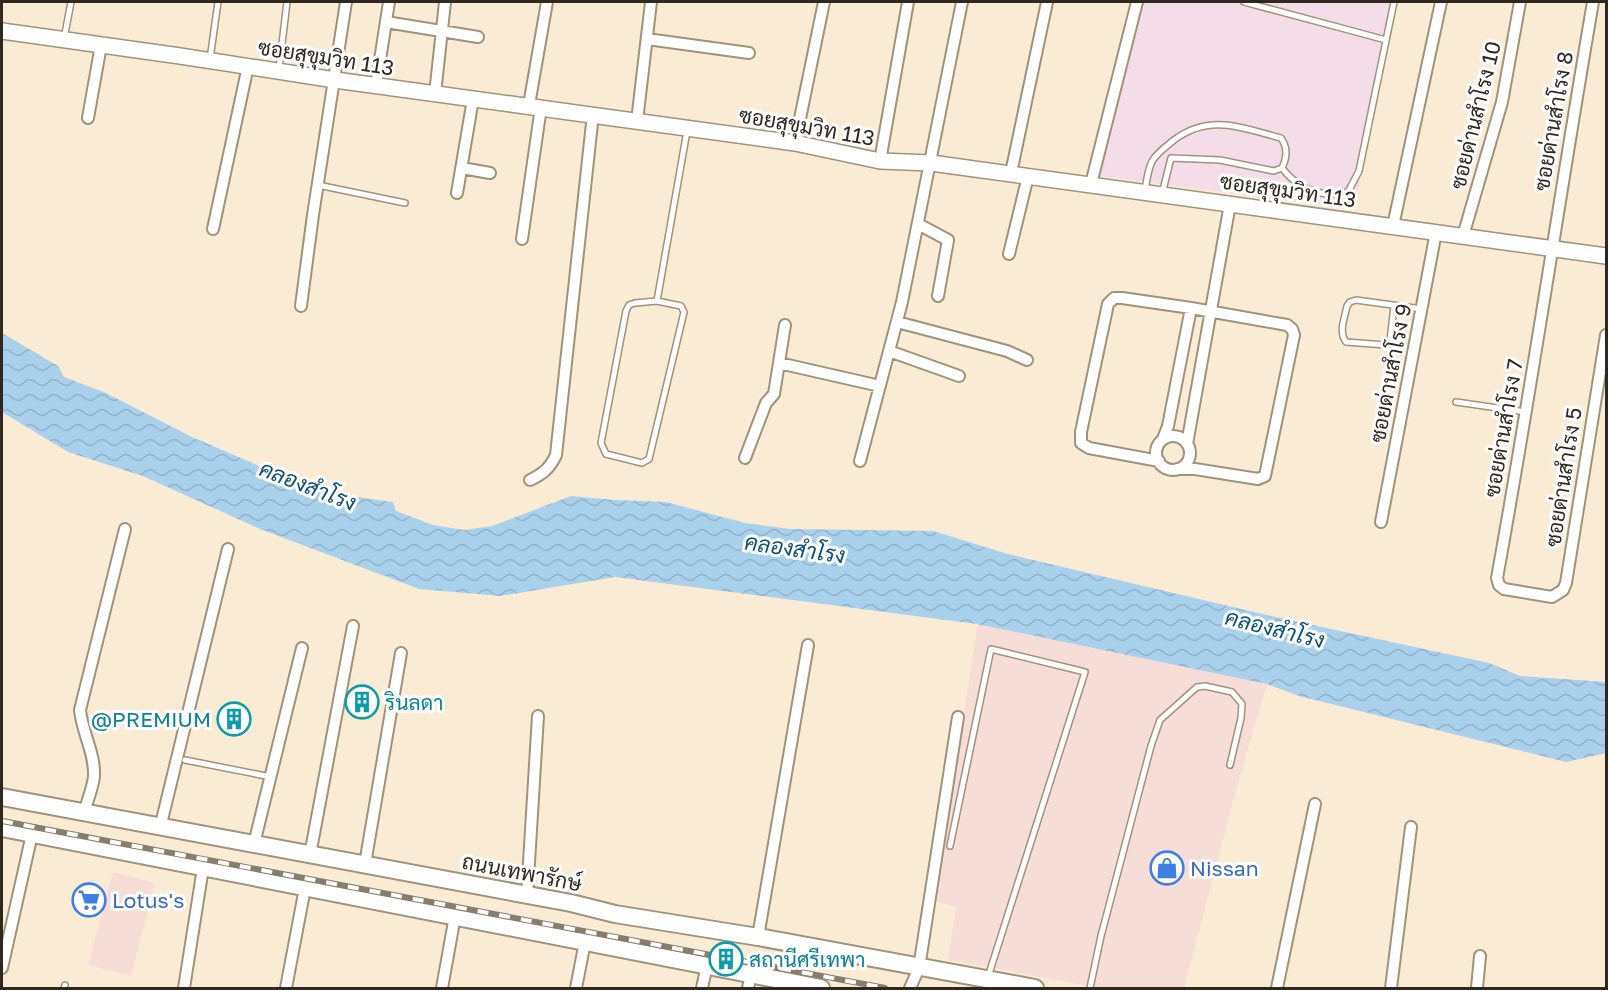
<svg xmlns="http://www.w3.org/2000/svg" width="1608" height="990" font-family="'Golos Text',Sarabun,sans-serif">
<defs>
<pattern id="water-waves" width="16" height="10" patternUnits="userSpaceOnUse" patternTransform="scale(1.5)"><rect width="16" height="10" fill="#a9d1ec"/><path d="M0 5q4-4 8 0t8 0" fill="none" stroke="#92b3ca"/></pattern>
</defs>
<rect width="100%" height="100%" fill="#faecd4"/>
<path fill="#f7ddd8" d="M978,624L1267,684L1236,790L1184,988H1098L948,960L956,907L934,901Z
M113,872L155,883L131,976L88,965Z"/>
<path fill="#f4dce8" d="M1142,2H1398L1354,209L1099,176Z"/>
<path fill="url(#water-waves)" d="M2,333L58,366L64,377L106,393L192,437L278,474L363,498L393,502L396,511L433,525L464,530L492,526L571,496L614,500L666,502L745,523L790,529L933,531L1008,554L1267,615L1489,663L1520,676L1606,682V753L1566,762L1299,696L1267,684L977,624L615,577L500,596L419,589L260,529L143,476L68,452L2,412Z"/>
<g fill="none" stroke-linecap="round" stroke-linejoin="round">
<g stroke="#a0937d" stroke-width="8">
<path id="service" d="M1244,2L1386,40
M64,39L71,2
M210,59L218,2
M279,69L287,2
M1282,168C1299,190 1321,198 1348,192L1359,171L1394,2
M318,185L405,203
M1145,190C1150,160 1150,159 1174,140C1210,113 1242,128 1281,138C1288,148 1287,157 1282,168L1274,171L1220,160L1171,158L1162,194
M657,301L681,306L684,312L649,459L642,463L606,454L601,443L626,311L629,305L635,303Z
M657,301L687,131
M1394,306L1390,341L1386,345L1346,342C1338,332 1345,317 1347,306L1350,302L1356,300L1422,309
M1456,402L1526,412
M185,760L271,777
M950,846L991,649L1085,672L988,977
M64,988L65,985
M1090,988L1101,936L1151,746L1160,720L1197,687L1205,686L1232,692L1242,704L1241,718L1230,765"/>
</g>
<g stroke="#a0937d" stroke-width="14">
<path id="minor" d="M1593,2C1560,193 1532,386 1497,578L1499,585L1504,589L1552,597L1563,590L1566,583L1606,335
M386,22L478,37
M647,39L749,53
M376,86L389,2
M435,94L445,2
M529,105L547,2
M88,118L101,45
M637,121L651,2
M795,143L824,2
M880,161L908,2
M462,168L490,173
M1011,173L1047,2
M1091,184L1137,2
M457,193L473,99
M918,224L948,240L938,296
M1393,226L1441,2
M213,229L248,66
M1463,236L1502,102L1520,2
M522,239L541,107
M1009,254L1028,176
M301,306L313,215L346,2
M897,322L1007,351L1027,360
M889,351L959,376
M779,363L880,386
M1156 453a17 17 0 1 1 34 0a17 17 0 1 1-34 0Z
M1163,439L1168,426L1191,308
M1187,444L1230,204
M745,458L766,403L774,394L785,325
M860,461L902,302L962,2
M1159,461L1089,448L1081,443V432L1108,304L1114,298H1122L1191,308L1287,325L1292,329L1294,335L1265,476L1258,479L1195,469H1177
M530,480C543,474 550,468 556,455L593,114
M1381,522L1436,232
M84,813C87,801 93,788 94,776C95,753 82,732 80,710L125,529
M160,828L228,549
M254,844L302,648
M310,855L353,626
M365,864L401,653
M527,895L538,716
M758,937L808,645
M2,968L32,834
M184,988L203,868
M286,988L305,888
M442,988L455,916
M576,988L585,942
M702,988L707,965
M748,988L751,975
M910,988L919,968L958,717
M1277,988L1315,804
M1391,988L1411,827
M1477,988L1480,956"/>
</g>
<g stroke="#a0937d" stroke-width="18">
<path id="secondary" d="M2,31L180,56L335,80L795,143L880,161L931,163L1606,256"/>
</g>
<g stroke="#a0937d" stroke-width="20">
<path id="primary" d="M2,797L571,903L615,914L758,937L1035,988
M2,828L821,988"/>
</g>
<use href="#service" stroke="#fff" stroke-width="5"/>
<use href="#minor" stroke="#fff" stroke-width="10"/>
<use href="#secondary" stroke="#fff" stroke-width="15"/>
<use href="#primary" stroke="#fff" stroke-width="16"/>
<g stroke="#867d6d" stroke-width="6">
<path id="rail" d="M2,821L885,988"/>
</g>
<use href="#rail" stroke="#fff" stroke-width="4" stroke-dasharray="11" stroke-linecap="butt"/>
</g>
<defs>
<g id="building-ring" transform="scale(1.725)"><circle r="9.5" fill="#fff" stroke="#0f9aa8" stroke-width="1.5"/><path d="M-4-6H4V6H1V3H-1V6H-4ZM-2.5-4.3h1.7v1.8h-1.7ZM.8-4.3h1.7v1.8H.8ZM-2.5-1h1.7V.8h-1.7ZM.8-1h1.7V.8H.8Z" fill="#0f9aa8"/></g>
<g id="shop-ring" transform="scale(1.725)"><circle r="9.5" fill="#fff" stroke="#3f7fe0" stroke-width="1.5"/><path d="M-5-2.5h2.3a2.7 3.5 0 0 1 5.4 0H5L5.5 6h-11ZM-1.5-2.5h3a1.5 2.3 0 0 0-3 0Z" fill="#3f7fe0"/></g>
<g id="supermarket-ring" transform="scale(1.725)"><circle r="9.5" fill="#fff" stroke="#3f7fe0" stroke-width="1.5"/><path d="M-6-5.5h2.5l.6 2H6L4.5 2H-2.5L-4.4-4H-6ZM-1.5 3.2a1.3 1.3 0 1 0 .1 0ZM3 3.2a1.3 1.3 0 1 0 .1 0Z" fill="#3f7fe0"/></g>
</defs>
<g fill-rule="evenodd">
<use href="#building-ring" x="362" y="702"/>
<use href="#building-ring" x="234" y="719"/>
<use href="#shop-ring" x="1167" y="868"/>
<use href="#supermarket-ring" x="89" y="900"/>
<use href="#building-ring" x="726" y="959"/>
</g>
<g text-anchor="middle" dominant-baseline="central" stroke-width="6" stroke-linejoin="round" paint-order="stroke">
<g font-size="21" fill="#2e281f" stroke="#fff">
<text transform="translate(326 57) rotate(9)">ซอยสุขุมวิท 113</text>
<text transform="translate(1475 115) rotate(-76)">ซอยด่านสำโรง 10</text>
<text transform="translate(1553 121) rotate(-80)">ซอยด่านสำโรง 8</text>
<text transform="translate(807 126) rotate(10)">ซอยสุขุมวิท 113</text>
<text transform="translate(1288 190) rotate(8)">ซอยสุขุมวิท 113</text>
<text transform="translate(1390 373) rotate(-79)">ซอยด่านสำโรง 9</text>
<text transform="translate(1503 428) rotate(-80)">ซอยด่านสำโรง 7</text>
<text transform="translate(1563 477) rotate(-81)">ซอยด่านสำโรง 5</text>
<text transform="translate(522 872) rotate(11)">ถนนเทพารักษ์</text>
</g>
<g font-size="21" fill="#0d838f" stroke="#fff" text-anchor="start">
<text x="385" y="702">รินลดา</text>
<text x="211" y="719" text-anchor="end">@PREMIUM</text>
<text x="749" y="959">สถานีศรีเทพา</text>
</g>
<g font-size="21" fill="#366cbe" stroke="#fff" text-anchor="start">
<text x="1190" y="868">Nissan</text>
<text x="112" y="900">Lotus's</text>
</g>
<g font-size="22" font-style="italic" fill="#0c5174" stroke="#fff">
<text transform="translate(308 485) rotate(21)">คลองสำโรง</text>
<text transform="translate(795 548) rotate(8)">คลองสำโรง</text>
<text transform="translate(1275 628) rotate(14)">คลองสำโรง</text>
</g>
</g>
<rect width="1608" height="990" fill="none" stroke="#2e281f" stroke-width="6"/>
</svg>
